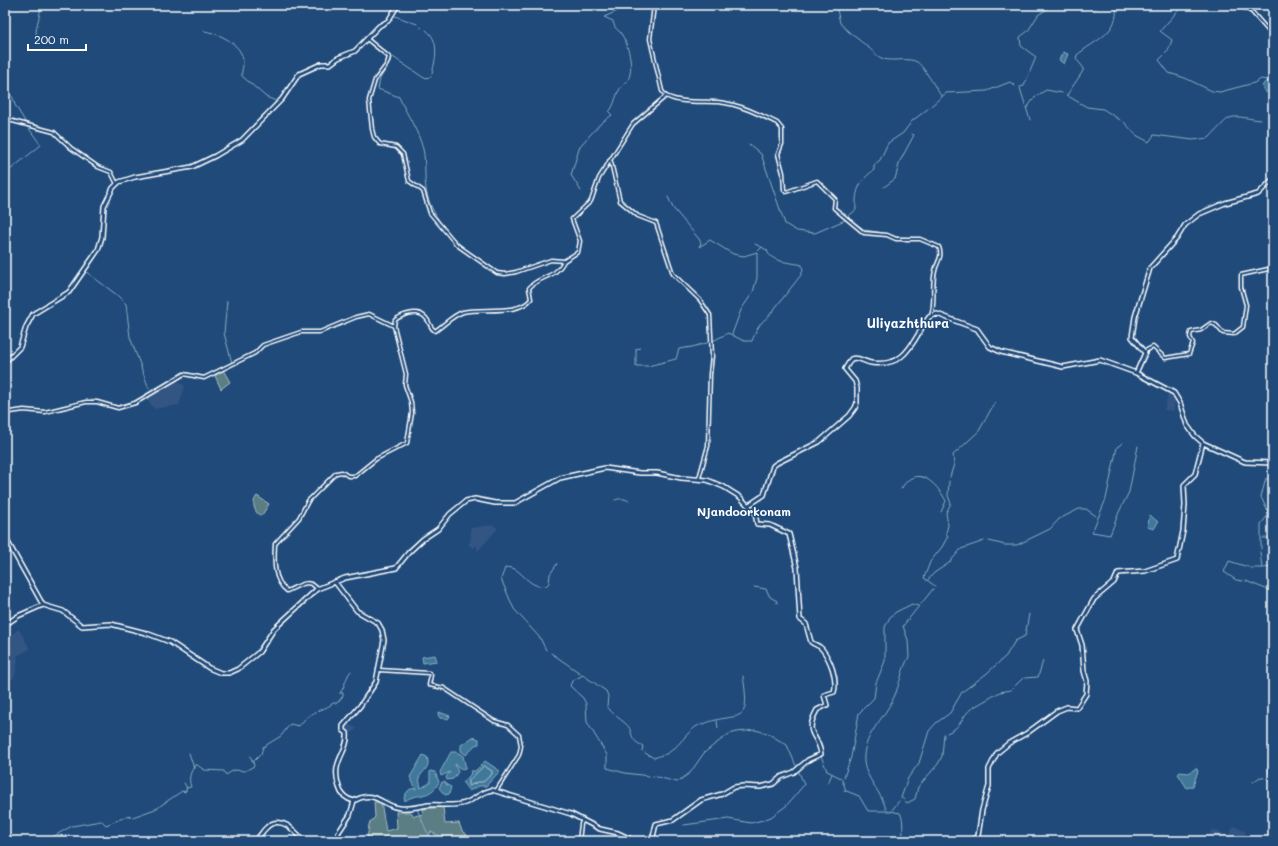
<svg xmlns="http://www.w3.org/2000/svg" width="1278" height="846" font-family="Mali,sans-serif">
<rect width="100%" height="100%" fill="#1f4a7a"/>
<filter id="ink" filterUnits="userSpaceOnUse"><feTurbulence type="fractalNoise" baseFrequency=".025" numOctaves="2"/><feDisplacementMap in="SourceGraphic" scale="8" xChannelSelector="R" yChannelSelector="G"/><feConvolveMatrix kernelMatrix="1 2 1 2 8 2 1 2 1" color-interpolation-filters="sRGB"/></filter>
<g filter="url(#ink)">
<path fill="#325584" d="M176,380L185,386L179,405L154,409L146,398Z
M1168,393L1175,399L1174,411L1164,410Z
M493,525L498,528L479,550H477V545L474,548L468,545L471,538L470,528Z
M19,629L30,649L17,656L18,661L15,676L9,683H5V639Z
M347,724L357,728L351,734L345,727Z
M1234,826L1246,832L1242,841H1206L1212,829L1228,836Z"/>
<path fill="#5a7e84" stroke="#acbec2" d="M223,370L230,382L221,389L215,376Z
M257,496L269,504L262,515H259C253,509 252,502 257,496Z
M374,802H381L386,831L397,828L396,812H411L414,816L423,814V809L443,807L445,824L459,823L462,831L467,835L464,841H443L441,837L431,832L428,836L429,841H367L369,824L375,817Z"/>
<path fill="#3f789a" stroke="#8caec2" d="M1063,52L1068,54L1064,64L1059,60Z
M1262.5 87a5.5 5.5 0 1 1 11 0a5.5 5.5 0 1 1-11 0Z
M1150,515L1158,522L1154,529L1147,527Z
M435,655L437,661L423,663L422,657Z
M439,712L450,716L448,719L440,718L438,715Z
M473,737L479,739V744L475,745L466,755L461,751V745Z
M451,752H457L463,756L466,768L461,769L455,764L458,772L453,779L447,780L446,777L450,772L441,776L440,772Z
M423,755L427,757C431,768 423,770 419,778L421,788L430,783V771L435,772L439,782C430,800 417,792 405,801L404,798C406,793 409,787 416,789L410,777Z
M485,761L500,771L486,786H479L469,791L463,783L470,775L471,771H475Z
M1196,768L1198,771L1193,786L1187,788L1178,774L1180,772L1189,773Z
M442,782H445L447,785L451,787L449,794L445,795L439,788Z"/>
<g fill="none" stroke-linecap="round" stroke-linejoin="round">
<path stroke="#b2c9d7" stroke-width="1" d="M484,766L492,771V774L483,782H478L469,786V781Z"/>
<path stroke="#8caec2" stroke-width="1" d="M40,5C43,18 27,36 44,44
M836,5L840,23C848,33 859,39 869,48C874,52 877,57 884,59C893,62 909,57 917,62C923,65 936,89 942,97
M1084,5L1089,8
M1183,5L1160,31L1172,40L1168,51L1159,60L1169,73L1185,78L1212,91L1220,92L1254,83L1261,79L1273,81
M1091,10L1092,11L1100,5
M395,16L417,24
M421,27V28
M426,30C440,40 436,59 432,73
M204,31C218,33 241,43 243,60C244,66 241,71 242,76L266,97L276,101
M431,77L424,78L393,57L380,79L378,89L399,97C407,115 418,130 423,149C426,163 424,175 426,189C430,215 451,237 470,253
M1020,87L1024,86L1036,57L1021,46L1020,37L1028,31L1038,15L1053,5
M5,88L13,98L15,105L26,123
M1020,88L1030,120
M1066,95L1087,107L1103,109L1120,120
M1067,95L1083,71V67L1076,59L1077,55C1095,40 1120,33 1116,5
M931,106L946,93L987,91L1010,82L1015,86
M1027,108L1035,97L1046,90L1062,93
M1124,122L1136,135L1149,142L1154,135L1193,140L1209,138C1233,113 1226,115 1260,120
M749,144L761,154L785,224L797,231L815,233L845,220
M5,174L41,145L27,126
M884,187L895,179L900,161L914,135L912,134
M581,191L571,175L580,146L600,124L612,115L609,112C614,106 615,99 618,92C620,87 625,85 628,80C634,68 629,47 622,35C618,28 615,31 613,21L604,17L620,10L624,5
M668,197L673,208L699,239L701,243L699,247L710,240L733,254L744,256L757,252
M883,233L865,230L847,217L856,210C855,191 859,181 874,170V165L880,160L888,143L903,133L912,121L929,108
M887,234L897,237L917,238
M924,240L930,242
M85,271L117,295L126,304L130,337L149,389L161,387L183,372L203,376L209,375
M732,334L741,310L753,292L757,278V252L762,247
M713,341L728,333L744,341H752C756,331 759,323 768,317L801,275L803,270L802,265C792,262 770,263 767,250L755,244
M640,348L636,349V366H648L676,359L679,349L692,347L710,342
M222,368L232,363L224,333L227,301
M1123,443L1117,447L1106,499L1092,532L1110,535L1119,512L1129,492L1138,446
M950,477L954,464L953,455L979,431L995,402
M1268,480L1266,478L1261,497L1268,512L1273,516
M901,489C916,463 936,482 946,501L941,512
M615,500C620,498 626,498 630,502
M1270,512L1273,508
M1263,538H1273
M989,541L1005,545H1017L1050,529L1059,519L1079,509H1086L1096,516
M1261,549V524L1268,515
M1251,568H1262L1260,552
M1262,568L1273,567
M927,581L934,573L949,563L961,549L984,541
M1243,581L1236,580L1224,572L1229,561L1248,567
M1246,581L1273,592
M935,586L924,578L930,562L942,547L948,536L946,533L948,525L946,513L951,503L948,496L949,481
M754,587L766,589L770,597L777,601V603
M921,604L933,589
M546,650L540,638L514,609L501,579L505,568C520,563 527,590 546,586L549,583L550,574L557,564
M551,653L606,691L608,696L607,706C612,714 618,717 626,724C635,732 627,739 643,746L642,751
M583,675L572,681L570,686L583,698L586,704L587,722L607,755V768L625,773L649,776
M1025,678L1038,677L1043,661
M340,693C345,687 346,676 351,671
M974,707L1000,692L1011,690L1023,678
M307,717C316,710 327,709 333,703H337L343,696V693H340
M717,721L718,728
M701,725C737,709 752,731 743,676
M947,733C963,727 960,717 972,708
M815,740L818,748
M189,753L194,768
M645,753L654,758L662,755
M261,754L263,747L281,736L290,724L299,726L305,719
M664,755C679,749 687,730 699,725
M1273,755C1267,761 1268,765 1269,774L1273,771
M250,756L253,762
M821,756L827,771L841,778L846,790
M653,776L677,782L690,773L704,753L714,745L729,734L737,732L755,730L767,733L787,745L797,768
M844,777L851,757L859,713L874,698L876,683L885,661V627L890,617L896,612L912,604L918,606
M1267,779L1273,782
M1253,782L1260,777L1264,778
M828,783L832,774
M186,788L191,787C188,778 190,772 196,764L204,770L224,771L226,775L234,770L245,771L254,766L253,762L260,755
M844,790L859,796L868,811H890L900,813C905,821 901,832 904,841
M901,798L908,778L919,763L929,731L936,723L950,713L962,692L986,674L1006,656L1015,641L1025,636L1029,614
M902,798L907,803L915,799L918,787L938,764L942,756L944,734
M160,806L182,791L185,792L187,788L184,783
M417,809L427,832L431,835
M886,809C882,793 865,777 864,762C862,735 884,720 894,697C900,684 902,668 909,657L908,640L903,626L919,606
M892,810L899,801
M102,821L106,825L130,815V818L158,808L160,806
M684,825L728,819L751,823L763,820L771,817L786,806L803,786L804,784L798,770
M45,841L72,826L101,821
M1039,841L1043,836"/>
<g stroke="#fff" stroke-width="5">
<path id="minor" d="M654,5L650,39L662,91L666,96C682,104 701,101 718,102C739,104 759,114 777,123L782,129V144L778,154L783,173L784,190L786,192L817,181L835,199L834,208L864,233L887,235L896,239H920L939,247C943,258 937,261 935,271C931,286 936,301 931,316
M1240,5L1252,12L1273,36
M367,39L389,57L387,64L375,80L369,100L372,129L374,137L380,144L396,147L403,154L409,181L423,191L430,213L457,245L497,273L505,274L516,272L551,260L564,261L578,252L580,241L572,219L591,201L599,178L633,124L666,96
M5,119L54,132L71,148L98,167L111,172L117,184
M609,161L611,162L620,201L638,216L656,223L673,274L700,300L710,315L712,356L710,374L708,446L699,478
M1145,351L1153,347L1165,358L1189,354L1193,343L1190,337L1191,332L1201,330L1211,323L1216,325L1223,333L1234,334L1243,327L1246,305L1241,287V275L1273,268
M5,415L10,412L24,410L45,412L86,402H97L118,408L135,403L184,374L204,378L255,353L263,345L301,332H320L356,317L369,314L394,326
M317,589C309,577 297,587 287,591C273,580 274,561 275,544L299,518L308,501L336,473L342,472L348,476H355L376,459L407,443L412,413L411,402L405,385L406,374L394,326L395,320C403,314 418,309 426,318C430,322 429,327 435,331C444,325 453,315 463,312C482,307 518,316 531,299L529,288C540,275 555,279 564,261
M379,670L429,673L431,675L429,685L444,688L494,721L508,725L519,735L521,746L519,755L496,791
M579,841L581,824L583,820"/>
</g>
<g stroke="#fff" stroke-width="6">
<path id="major" d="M5,362L20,347L26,327L33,314L69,292L98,250L102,237L104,206L113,188L119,182L135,177L192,167L215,156L242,140L282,99L299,74L321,64H330L338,58L355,51L379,26L388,21L398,5
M1136,373L1145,353L1132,337L1135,317L1150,268L1177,238L1185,225L1199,214L1225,203L1258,194L1273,179
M749,505L764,495L773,466L777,463L819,442L849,416L855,408L857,403V388L855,381L845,369L851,359C858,356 864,362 871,363C907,368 912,341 929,317L937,314L977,329L990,347L1001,352L1063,367L1100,360L1136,373L1174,393L1180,403L1187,425L1195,436L1203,443L1245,462L1273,463
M5,537L43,605
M335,582L357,611L378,623L382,630L384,640L376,682L360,706L343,726V730L347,733C349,753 330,760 339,787C341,795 346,799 354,801C375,788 383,807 400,808C410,809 418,807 428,805C440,804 453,807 465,803C475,799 481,792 492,790L571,814L600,829L618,833L635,841
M5,625L18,616L43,605L63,611L82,626L111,624L146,633L170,642L209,668L221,673H229L238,669L259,652L274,629L317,589L345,578L396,568L409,552L423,539L438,529L450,514L466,501L475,499L495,503H515L560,478L605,468L640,473H657L681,478L707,480L724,487L740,497L755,513L757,524L770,525L789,534L797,568L800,619L806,624L811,642C814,645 819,645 822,649C830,659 838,679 834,692L824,695L827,705L817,710C803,736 818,732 821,754L808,760L794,772L781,777L773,784L760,787L743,786L734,787L722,794L701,800L673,820L656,824L652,841
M255,841C260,837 262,831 267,827C281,814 296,832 304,841
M339,841L338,833L350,815L354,801
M939,841H942
M970,841L978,836L982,810L989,786V769L997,753L1009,743L1027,733L1057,711L1067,707L1077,708L1086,694L1087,681L1084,671L1082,645L1077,630L1094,599L1114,582L1118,573L1145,571L1177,560L1183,531L1185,505L1184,485L1195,474L1203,443"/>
</g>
<use href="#minor" stroke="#1f4a7a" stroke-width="2"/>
<use href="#major" stroke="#1f4a7a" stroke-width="3"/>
</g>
</g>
<g text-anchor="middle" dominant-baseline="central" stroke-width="3" stroke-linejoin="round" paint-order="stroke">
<g font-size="12" font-weight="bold" fill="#fff" stroke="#1f4a7a">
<text x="744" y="511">Njandoorkonam</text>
</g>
<g font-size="13" font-weight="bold" fill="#fff" stroke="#1f4a7a">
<text x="908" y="322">Uliyazhthura</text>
</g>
</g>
<rect width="1278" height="846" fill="none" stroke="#1f4a7a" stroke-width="20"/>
<rect x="10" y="10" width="1258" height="826" fill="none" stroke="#fff" stroke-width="1.5" filter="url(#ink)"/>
<path d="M28 44v6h58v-6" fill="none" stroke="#ffffff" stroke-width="2"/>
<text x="34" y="44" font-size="12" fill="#ffffff" stroke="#1f4a7a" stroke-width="3" paint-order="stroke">200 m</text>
</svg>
